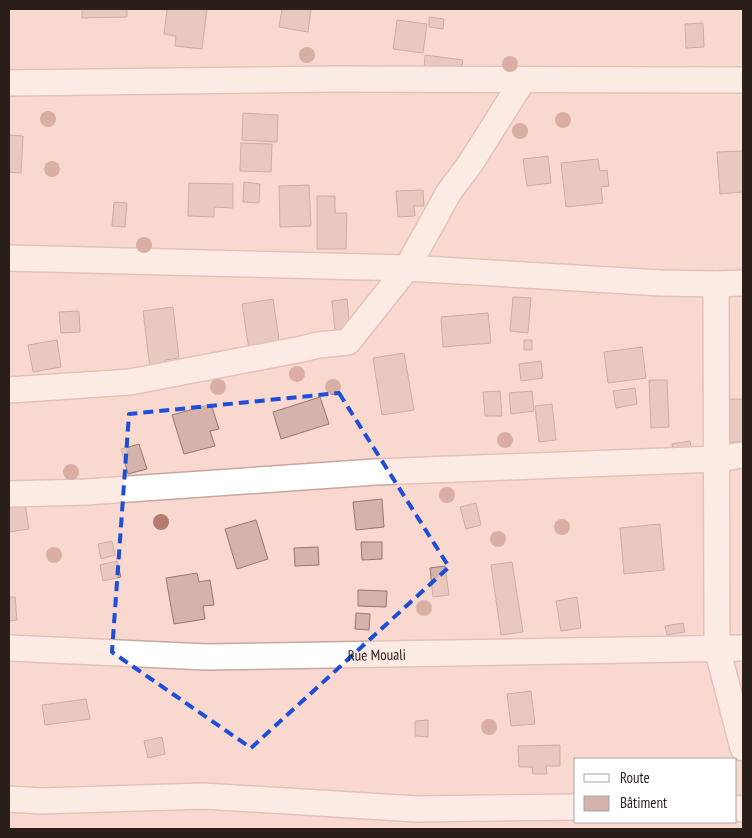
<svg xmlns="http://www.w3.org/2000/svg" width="752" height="838" font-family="'PT Sans Narrow',sans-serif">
<rect width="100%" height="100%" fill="#f9d8d0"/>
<path fill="#d3b3ab" stroke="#957870" d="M82,9H127V17L82,18Z
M167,9H207L202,49L175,46L176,36L164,34Z
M282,9H311L308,32L279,27Z
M429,17L444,19L443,29L429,27Z
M397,20L427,24L423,53L393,49Z
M703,23L704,47L686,48L685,24Z
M425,55L463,60L461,73L424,68Z
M243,113L278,115L277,142L242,140Z
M9,135L23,136L21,173L9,172Z
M241,143L272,144L271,172L240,171Z
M743,151V192L720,194L717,152Z
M548,156L551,183L527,186L523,159Z
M598,159L600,171L607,170L609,186L601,187L603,203L566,207L561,163Z
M244,182L260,184L259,203L243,202Z
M189,183L233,184V208L214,207V217L188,216Z
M309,185L311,226L280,227L279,186Z
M423,190L424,206H414L415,216L398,217L396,191Z
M317,196H335V213H347L346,249H317Z
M114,202L127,203L125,227L112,226Z
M513,297L531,298L528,333L510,331Z
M273,299L280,346L249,350L242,304Z
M347,299L350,330L335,331L332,301Z
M173,307L179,358L165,360V366L150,368L143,311Z
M79,311L80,332L61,333L59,312Z
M488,313L491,343L443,347L441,317Z
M57,340L61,367L33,372L28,345Z
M524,340H532V350H524Z
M642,347L646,378L608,383L604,352Z
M404,353L414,410L382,415L373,358Z
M541,361L543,378L521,381L519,364Z
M649,380H667L669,427L651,428Z
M635,388L637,404L616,408L613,391Z
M500,391L502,416H485L483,392Z
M532,391L534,411L511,414L509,393Z
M320,397L329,424L281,439L273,412Z
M729,399H743V442H729Z
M211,404L219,429L210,431L215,446L184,454L172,415Z
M552,404L556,440L539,442L535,406Z
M690,441L692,452L674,455L672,444Z
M139,444L147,469L128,474L121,449Z
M24,497L29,529L9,532V500Z
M382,499L384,527L356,530L353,502Z
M476,503L481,525L466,529L460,507Z
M256,520L268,559L237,569L225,529Z
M660,524L664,570L624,574L620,528Z
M112,541L115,555L101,559L98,544Z
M361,542H382V559L362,560Z
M318,547L319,565L295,566L294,548Z
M117,561L121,577L103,581L100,565Z
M512,562L523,632L501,635L491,565Z
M445,566L449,595L433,597L430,568Z
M197,573L199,582L210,580L214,605L203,606L205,619L174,624L166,578Z
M358,590L387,591L386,607L358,606Z
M9,597H15L17,620L9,621Z
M577,597L581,628L561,631L556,601Z
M356,613L370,614L369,630L355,629Z
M683,623L685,632L667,635L665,626Z
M531,691L535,724L511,726L507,694Z
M86,699L90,719L45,725L42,705Z
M428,720V737L415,736V721Z
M162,737L165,754L148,758L144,741Z
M560,745V766H546L547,774H533L532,767H519L518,746Z"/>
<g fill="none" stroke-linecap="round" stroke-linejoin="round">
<g stroke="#c6a89f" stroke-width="28">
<g id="street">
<path d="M9,83L334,79L743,80"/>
<path d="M9,258L407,268L661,283L716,284L743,283"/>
<path d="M716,284L717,648L743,748"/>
<path d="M9,390L130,382L302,349L318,345L348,342L407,268L449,192L470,164L523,80"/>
<path d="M9,494L86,492L375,472L717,459L743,455"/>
<path id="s1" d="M9,648L207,657L743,648"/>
<path d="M9,799L41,801L203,796L417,809L576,807"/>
<path d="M736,808L743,809"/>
</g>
</g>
<use href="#street" stroke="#fff" stroke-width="25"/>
</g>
<g fill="#b37c6e">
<circle cx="307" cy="55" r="8"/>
<circle cx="510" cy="64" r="8"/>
<circle cx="48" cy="119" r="8"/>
<circle cx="563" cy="120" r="8"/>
<circle cx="520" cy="131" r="8"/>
<circle cx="52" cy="169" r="8"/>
<circle cx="144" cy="245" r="8"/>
<circle cx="297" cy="374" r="8"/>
<circle cx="218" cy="387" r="8"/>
<circle cx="333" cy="387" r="8"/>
<circle cx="505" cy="440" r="8"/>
<circle cx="71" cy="472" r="8"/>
<circle cx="447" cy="495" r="8"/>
<circle cx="161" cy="522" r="8"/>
<circle cx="562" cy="527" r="8"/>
<circle cx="498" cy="539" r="8"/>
<circle cx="54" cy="555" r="8"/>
<circle cx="424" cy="608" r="8"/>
<circle cx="489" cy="727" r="8"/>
</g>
<path d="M0 0H752V838H0ZM339,393L449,567L251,748L112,652L129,414Z" fill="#f9d8d0" fill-opacity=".55" fill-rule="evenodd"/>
<path fill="none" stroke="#1d4ed8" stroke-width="4" stroke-dasharray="10 6" stroke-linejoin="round" d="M339,393L449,567L251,748L112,652L129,414Z"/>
<g text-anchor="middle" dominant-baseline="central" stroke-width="4" stroke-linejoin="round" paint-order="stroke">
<g font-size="15" fill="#2a1e1b" stroke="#fff">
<text stroke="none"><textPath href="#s1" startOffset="368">Rue Mouali</textPath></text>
</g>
</g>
<rect width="752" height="838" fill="none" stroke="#2a1e1b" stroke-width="20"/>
<rect x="574" y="758" width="162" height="65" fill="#ffffff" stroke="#aaa5a4"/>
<rect x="584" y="774" width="25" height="8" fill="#ffffff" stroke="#aaa5a4"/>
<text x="620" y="783" font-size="15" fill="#2a1e1b">Route</text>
<rect x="584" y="796" width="25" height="15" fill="#d3b3ab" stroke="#aaa5a4"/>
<text x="620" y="808" font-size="15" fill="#2a1e1b">Bâtiment</text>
</svg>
